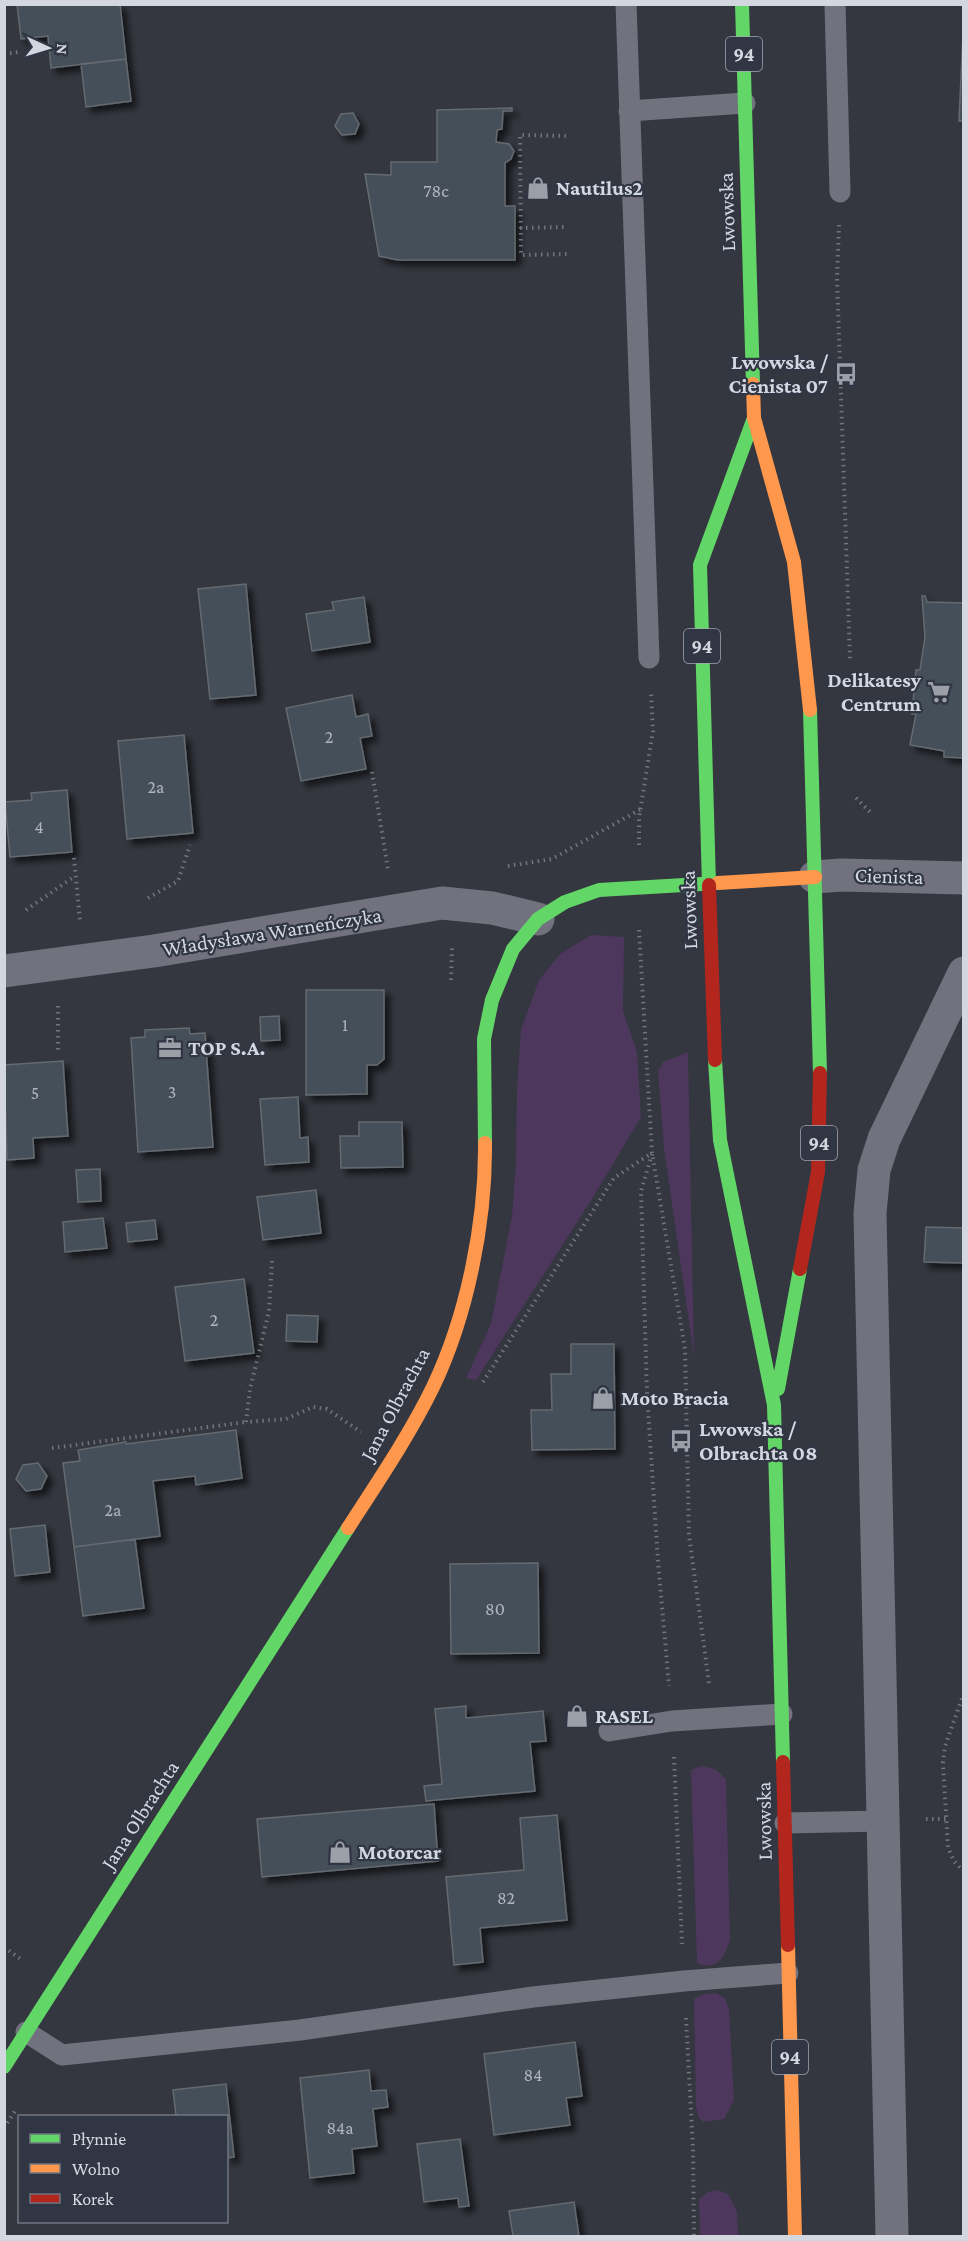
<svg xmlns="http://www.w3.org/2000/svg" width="968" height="2241" font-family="'Crimson Pro',serif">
<defs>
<filter id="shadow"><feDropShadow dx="5.5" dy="5.5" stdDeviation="3" flood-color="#0009"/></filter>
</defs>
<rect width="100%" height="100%" fill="#34373f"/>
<path fill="#4d375c" d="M591,935L624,937L623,1011L637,1052L641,1117L592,1199L476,1380L466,1378L491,1324L512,1216L516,1163L517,1087L521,1030L539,980L560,954Z
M688,1052L694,1357L664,1148L658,1071L663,1062Z
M701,1766L715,1769L726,1779L730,1939C725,1957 718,1971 697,1963L691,1770Z
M716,1993L725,1998L729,2009L734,2100L724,2119L703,2122L698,2116L696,2106L694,1999L705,1994Z
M718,2190L728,2194L737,2212L738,2236H700L699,2199L708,2192Z"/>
<path fill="#454f5a" stroke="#656a6f" stroke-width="1.5" filter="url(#shadow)" d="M17,4H120L126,59L51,68L48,36L21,39Z
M963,34H964V121H959Z
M126,59L131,101L86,107L81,64Z
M512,108V111H503L502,129L497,130L496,142L509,144L514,151L511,159L505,163V206H515V260H398L379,256L365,174L391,175V162H437V110Z
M353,113L359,124L355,134L342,135L335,126L341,114Z
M246,584L256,695L210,699L198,589Z
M922,596H925L927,602L964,603V758L944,757V751L910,745L916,714H912L916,670H920L925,637Z
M364,597L370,642L312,651L306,614L334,610L332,602Z
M352,695L356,717L368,714L372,736L360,738L366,769L301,781L286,708Z
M184,735L193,833L127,839L118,741Z
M67,790L72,852L10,857L5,802L32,800L31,793Z
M306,990H384V1059L377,1065H367V1094L306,1095Z
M279,1016L280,1040L261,1041L260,1017Z
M189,1028L190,1034L205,1033L213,1147L138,1152L131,1038L145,1037V1030Z
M63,1061L68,1136L33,1138L34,1158L7,1160L4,1065Z
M298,1097L300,1138L308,1137L309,1162L265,1165L260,1099Z
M359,1122H402L403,1167L341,1168L340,1136H359Z
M100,1169L101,1201L78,1202L76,1170Z
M316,1190L321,1233L263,1240L257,1197Z
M103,1218L107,1248L65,1252L63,1222Z
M155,1220L157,1239L128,1242L126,1223Z
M926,1227L964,1228V1263L924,1262Z
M244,1279L254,1353L185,1361L175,1287Z
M287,1315L318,1316L317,1342L286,1341Z
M571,1344H614L615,1449L532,1450L531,1410H552L551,1374H571Z
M236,1430L242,1478L196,1485L195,1476L153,1481L160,1536L74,1547L63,1463L80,1461L78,1450L126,1442V1444Z
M38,1463L47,1476L41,1489L26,1491L16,1479L23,1465Z
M45,1525L50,1572L15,1576L10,1529Z
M135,1539L144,1608L83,1616L74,1547Z
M538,1563L539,1653L451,1654L450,1564Z
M466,1706V1718L543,1711L546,1741L530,1742L535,1791L426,1801L424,1786L442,1784L435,1709Z
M434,1804L438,1861L262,1877L257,1819Z
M557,1815L567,1920L480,1928L483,1962L454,1965L446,1877L524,1870L520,1818Z
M575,2042L582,2096L566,2098L570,2125L494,2135L484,2054Z
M369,2070L371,2091L386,2090L388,2107L373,2109L377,2146L352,2149L354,2173L310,2178L300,2078Z
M226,2084L234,2157L226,2158V2116H176L173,2090Z
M460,2139L469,2206L459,2207L458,2198L424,2202L417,2144Z
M574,2202L579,2236H513L509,2211Z"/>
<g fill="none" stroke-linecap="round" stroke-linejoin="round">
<path stroke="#74747f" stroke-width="4" stroke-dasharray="1.5 4.5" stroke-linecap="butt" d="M4,54L18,52
M566,136L520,135L521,255L568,254
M839,225L837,278L850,659
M520,228L567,227
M372,772L388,869
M856,798L870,812
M639,845V818L653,731L651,692
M74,858L80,920
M508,866L552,859L641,809
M148,898L178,881L190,845
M26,910L75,876
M639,930L652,1153L685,1349L689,1535L709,1683
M451,980L452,946
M58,1006V1054
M652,1154L641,1191L647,1394L658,1561L669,1686
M272,1261L269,1311L250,1389L246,1422L286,1419L313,1407L327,1409L361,1432
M483,1382L614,1178L652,1153
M52,1448L246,1422
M964,1693L945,1746L943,1763L948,1848L954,1861L964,1872
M674,1757L682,1944
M926,1819H946
M4,1947L22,1960
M686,2018L693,2148L694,2236
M4,2128L17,2108"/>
<path stroke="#72727f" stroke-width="21" d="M626,4L649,658
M835,4L840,192
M629,111L745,103
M609,1731L672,1721L782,1714
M785,1823L883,1821
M26,2032L62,2055L300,2030L533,1997L684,1981L788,1973"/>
<path stroke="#72727f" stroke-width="33" d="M815,877L841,875L964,878
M4,971L154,951L442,903L492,908L538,919
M892,2236L870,1213L874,1170L884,1139L964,973"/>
<path stroke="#63d668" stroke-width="14" d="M742,4L753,384
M810,710L820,1073
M709,885L700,565L754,418
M715,1060L720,1140L774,1405L783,1762
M485,1143L484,1039L492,1000L513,949L538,919L565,902L599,890L718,883
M778,1389L800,1269
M4,2067L348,1528"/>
<path stroke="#ff974d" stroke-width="14" d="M753,384L754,418L794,562L810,710
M718,883L815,877
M348,1528C377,1483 409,1436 433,1387C467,1316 486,1222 485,1143
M788,1945L795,2236"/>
<path stroke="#b3261e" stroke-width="14" d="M709,885L715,1060
M800,1269L818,1172L820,1073
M783,1762L788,1945"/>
</g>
<defs>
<g id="shop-bare" transform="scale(1.8)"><path d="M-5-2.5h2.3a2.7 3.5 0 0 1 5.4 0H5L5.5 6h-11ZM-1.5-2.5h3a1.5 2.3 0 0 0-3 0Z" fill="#9b9fa7" stroke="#303643" stroke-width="2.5" paint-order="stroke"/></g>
<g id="bus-bare" transform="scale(1.8)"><path d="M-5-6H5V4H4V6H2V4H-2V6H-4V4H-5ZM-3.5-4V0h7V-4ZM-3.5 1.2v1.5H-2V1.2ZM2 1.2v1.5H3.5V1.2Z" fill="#9b9fa7" stroke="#303643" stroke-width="2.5" paint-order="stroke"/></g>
<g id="supermarket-bare" transform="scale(1.8)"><path d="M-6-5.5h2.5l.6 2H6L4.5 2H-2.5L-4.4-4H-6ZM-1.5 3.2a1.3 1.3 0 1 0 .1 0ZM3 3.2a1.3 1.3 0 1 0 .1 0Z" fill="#9b9fa7" stroke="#303643" stroke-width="2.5" paint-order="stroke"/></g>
<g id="office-bare" transform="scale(1.8)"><path d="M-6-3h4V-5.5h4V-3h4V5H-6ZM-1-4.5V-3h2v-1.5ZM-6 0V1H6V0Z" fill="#9b9fa7" stroke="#303643" stroke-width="2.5" paint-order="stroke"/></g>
</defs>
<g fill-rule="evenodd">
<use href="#shop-bare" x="538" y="188"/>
<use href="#bus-bare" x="846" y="374"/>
<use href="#supermarket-bare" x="939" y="692"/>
<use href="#office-bare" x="170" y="1048"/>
<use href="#shop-bare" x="603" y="1398"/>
<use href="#bus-bare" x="681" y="1441"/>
<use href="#shop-bare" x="577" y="1716"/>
<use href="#shop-bare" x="340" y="1852"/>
</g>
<g text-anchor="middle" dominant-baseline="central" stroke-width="4.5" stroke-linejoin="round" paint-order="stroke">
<g font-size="18" fill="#b0b5be">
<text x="436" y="191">78c</text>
<text x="329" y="737">2</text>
<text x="156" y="787">2a</text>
<text x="39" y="827">4</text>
<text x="345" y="1025">1</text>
<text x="172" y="1092">3</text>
<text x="35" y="1093">5</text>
<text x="214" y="1320">2</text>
<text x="113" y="1510">2a</text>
<text x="495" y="1609">80</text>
<text x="506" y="1898">82</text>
<text x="533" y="2075">84</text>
<text x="340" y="2128">84a</text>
</g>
<g fill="#303643" stroke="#a2a7b0" stroke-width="1.5">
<rect x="726" y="37" width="36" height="34" rx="4.5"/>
<rect x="684" y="629" width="36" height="34" rx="4.5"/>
<rect x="801" y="1126" width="36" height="34" rx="4.5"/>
<rect x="772" y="2040" width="36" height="34" rx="4.5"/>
</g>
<g font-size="20" font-weight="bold" fill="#d3d7df">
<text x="744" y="54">94</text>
<text x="702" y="646">94</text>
<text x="819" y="1143">94</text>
<text x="790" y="2057">94</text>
</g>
<g font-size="21" font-weight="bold" fill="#d3d7df" stroke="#303643" text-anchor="start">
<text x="556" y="188">Nautilus2</text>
<text x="828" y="362" text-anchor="end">Lwowska /<tspan x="828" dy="24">Cienista 07</tspan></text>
<text x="921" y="680" text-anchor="end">Delikatesy<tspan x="921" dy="24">Centrum</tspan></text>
<text x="188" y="1048">TOP S.A.</text>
<text x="621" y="1398">Moto Bracia</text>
<text x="699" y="1429">Lwowska /<tspan x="699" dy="24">Olbrachta 08</tspan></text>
<text x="595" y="1716">RASEL</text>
<text x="358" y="1852">Motorcar</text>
</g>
<g font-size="21" fill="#d3d7df" stroke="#303643">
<text transform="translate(727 212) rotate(-92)">Lwowska</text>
<text transform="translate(889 876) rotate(2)">Cienista</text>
<text transform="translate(689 910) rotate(-92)">Lwowska</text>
<text transform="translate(272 932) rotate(-9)">Władysława Warneńczyka</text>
<text transform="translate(395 1404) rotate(-62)">Jana Olbrachta</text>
<text transform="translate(140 1815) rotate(-57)">Jana Olbrachta</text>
<text transform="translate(764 1821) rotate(-91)">Lwowska</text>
</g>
</g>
<rect width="968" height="2241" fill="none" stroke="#d3d7df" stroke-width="12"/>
<rect x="18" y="2115" width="210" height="108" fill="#303643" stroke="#717681" stroke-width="1.5"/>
<rect x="30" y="2134" width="30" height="9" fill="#63d668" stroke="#717681" stroke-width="1.5"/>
<text x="72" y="2145" font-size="18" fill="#d3d7df">Płynnie</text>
<rect x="30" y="2164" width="30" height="9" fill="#ff974d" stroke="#717681" stroke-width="1.5"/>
<text x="72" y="2175" font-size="18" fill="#d3d7df">Wolno</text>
<rect x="30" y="2194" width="30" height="9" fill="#b3261e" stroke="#717681" stroke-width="1.5"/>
<text x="72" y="2205" font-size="18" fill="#d3d7df">Korek</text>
<g transform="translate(48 48) rotate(94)" stroke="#303643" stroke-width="4.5" paint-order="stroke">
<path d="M0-4.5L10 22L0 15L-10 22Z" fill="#d3d7df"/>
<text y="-9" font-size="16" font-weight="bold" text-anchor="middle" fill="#d3d7df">N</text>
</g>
</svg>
